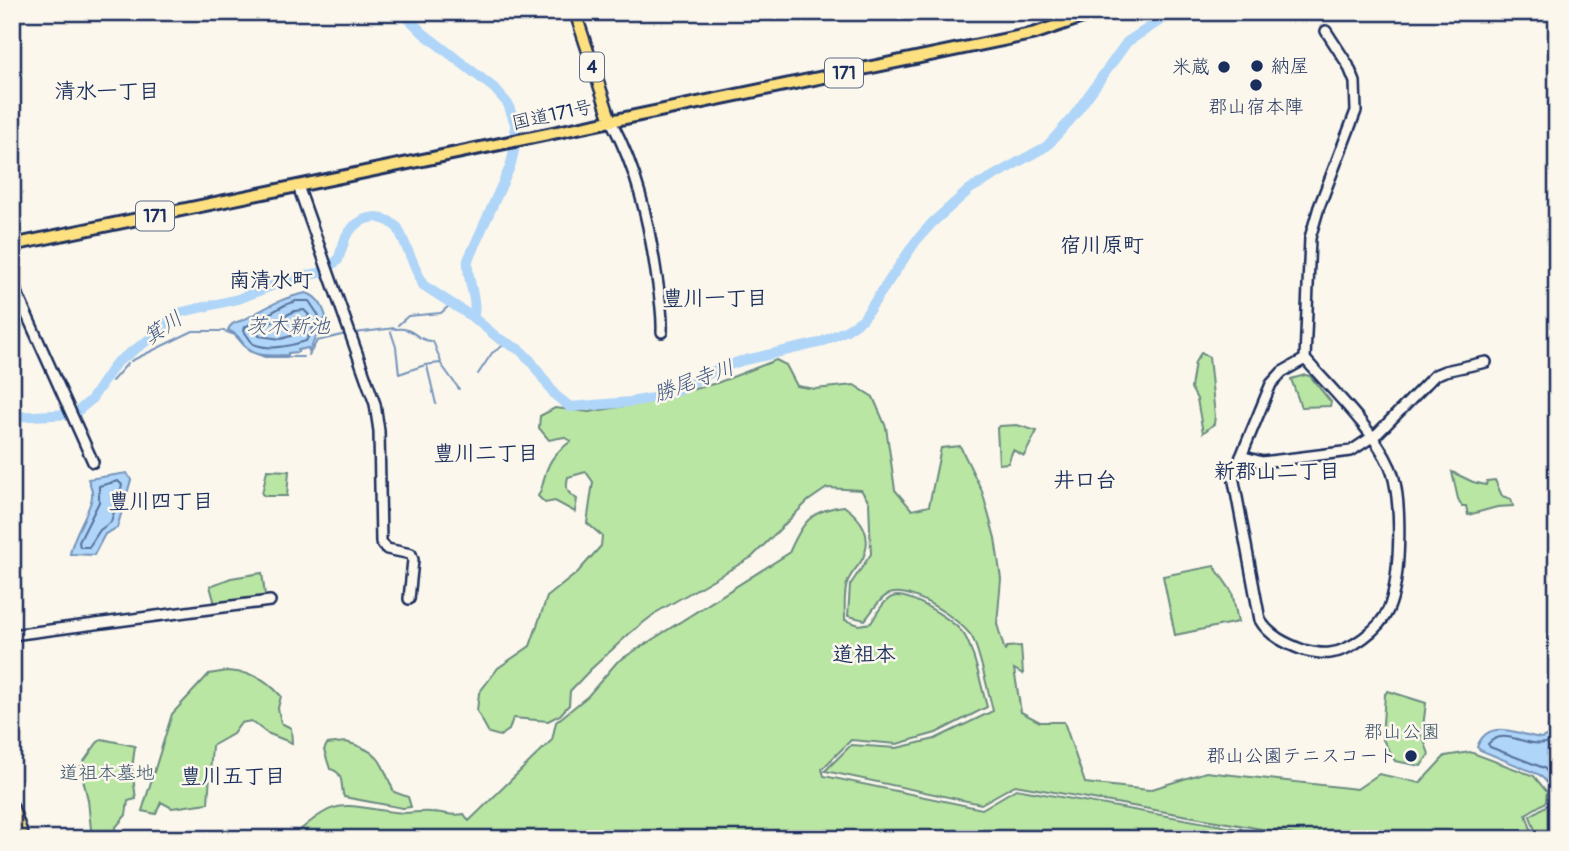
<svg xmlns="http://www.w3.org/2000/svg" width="1569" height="851" font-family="Pangolin,'Klee One',sans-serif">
<rect width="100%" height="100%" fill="#fbf7ec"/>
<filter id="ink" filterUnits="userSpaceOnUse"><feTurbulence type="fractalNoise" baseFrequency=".0143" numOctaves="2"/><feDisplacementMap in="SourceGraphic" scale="14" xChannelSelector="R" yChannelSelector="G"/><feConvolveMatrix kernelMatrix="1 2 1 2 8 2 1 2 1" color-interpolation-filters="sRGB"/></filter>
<g filter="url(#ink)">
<path fill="#bae6a3" stroke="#6a8a80" stroke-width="2" d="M1201,353L1209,357L1215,416L1214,424L1203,433L1197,399L1191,388L1195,362Z
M776,360L786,365L797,386L815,389L854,385L873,397L886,427L895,490L912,510L929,506L941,448L960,446L982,491L995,538L1001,579L997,624L1004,648L1005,650L1007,647L1021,646L1023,674L1014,669L1021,712L1040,722H1064L1085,783L1149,790L1206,772L1357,789L1379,774L1420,783L1445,756L1470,752L1534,776L1547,792L1546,802L1526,814L1534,839H1475L1443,835L1438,839H1317L1015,785L981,804L825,771L851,745L897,748L935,739L993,711C989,695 979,649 972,637C960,619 908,584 887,595C879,599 871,613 865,620L848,616L850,585L871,554L869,502L861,490L827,488L808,501L752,557L657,612L630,633L590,670L570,691L569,705L560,715L548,721L513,718L509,730L500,736L489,733L477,711L479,693L498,668L530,646L547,597L577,573L601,546L602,536L587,523L593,482L586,472L568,477C565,489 567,493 577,499L575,512L555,501L545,503L538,496C544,486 543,477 548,467C552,456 562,448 571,441L564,437L549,440L539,428L540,416L555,408L589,412L637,404L717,383Z
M1305,375L1310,376L1331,402L1330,406L1301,407L1291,379Z
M1017,425L1037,431L1024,456L1013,450L1008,463L999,464L997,428L1000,426Z
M267,470L289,471L287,496H265L262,494Z
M1452,472L1473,482L1486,485L1487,481L1495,480L1502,496L1511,499L1513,506L1497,507L1468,515L1466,506H1462L1458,499Z
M844,506C862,519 873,535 863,558C859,566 851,573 848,581C843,592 845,609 845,620L859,625L871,623C877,614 885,596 897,596C915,596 959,623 966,638C976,657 981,686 987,707L936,733L897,744L851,740L822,769L824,776L982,809L1016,789L1295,839H290C342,791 342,808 404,813C413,813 422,811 431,812C443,812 452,817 464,814L469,821L552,740L556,722L588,696L617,662L789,553C802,523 810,510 844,506Z
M1214,566L1232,592L1238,622L1175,635L1163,576Z
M262,573L265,595L262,598L215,604L210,586L231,578Z
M227,671C253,673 263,676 281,696L278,708L281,723L291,728L292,743L267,733L251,721L241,723L233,734L212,746L208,803L172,808L161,802L156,814L142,811L172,714L209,674Z
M1388,691L1426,703L1422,735L1429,754L1421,766L1395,761L1382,738L1385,694Z
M102,739L135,746L132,769L136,799L128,801L126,815L115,828L117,839H92L88,800L80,767L97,743Z
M346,742C382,752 380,761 394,792L408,797L411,807L403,808L344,797C340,786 345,772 330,769L324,750L327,744Z
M1557,799V839H1538L1530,816Z"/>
<path fill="#afd5f8" stroke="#7493ba" stroke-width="2" d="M306,293C317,296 323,306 326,317L309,351L308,348L298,350V352L288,353V355C277,355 258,358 248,349C238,341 244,338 228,330C232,321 237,323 245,319C270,306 278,299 306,293Z
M127,473L131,480L117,528L105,534L94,555L70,554C73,533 91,511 92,496C93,490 90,485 88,479Z
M1557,726V793L1540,775L1480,750L1477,747C1489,716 1519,736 1542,738L1552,733Z"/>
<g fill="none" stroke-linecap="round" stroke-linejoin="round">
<path stroke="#56719c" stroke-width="2" d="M296,301H309L319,316L306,341C288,346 272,351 253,344L244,331L245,327L285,305Z
M295,311L304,310L309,315L300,333L281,339L259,336L258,329Z
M118,481L122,485L111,522L100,530L89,547H80L79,542L99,502V486Z
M1557,738C1531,756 1507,723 1488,744L1490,747L1544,768L1557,782"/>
<path stroke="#7493ba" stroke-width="2" d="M398,325L408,316L441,313L451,304
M395,329C416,327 414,340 431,341
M391,332L396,347L399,374L425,365L440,363
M355,333L395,328
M433,341L441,362
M309,355L317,341L346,334
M131,361L193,331H224L235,335L249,351L265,357H303
M441,364L459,389
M427,366L436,404
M478,374L492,353L507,343
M104,381L107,382
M112,381L128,363"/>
<path stroke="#afd5f8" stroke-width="10" d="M402,12L423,33L494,88L508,104L515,124V147L510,167L468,260C466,280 479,301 473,318
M12,417L74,414L91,400L116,363L151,338L178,313L238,299L287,280L323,272L338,260L346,236L354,226L365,219L376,217L389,221L398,228L423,285L474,318L498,338L520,350L530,360L555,395L570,407L630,402L659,397L679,390L718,369L741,361L819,343L847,330L863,319L916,241L932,223L970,189L1047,146L1073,117L1127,42L1173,12"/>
<g stroke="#1b2f5e" stroke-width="14">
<path id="secondary" d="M611,121C637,170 648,218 656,272C659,292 663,312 662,332
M298,186L375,404L379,431L381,542L387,549L411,554L413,560L409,599
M12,282L93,462
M1305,359L1282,372L1271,384L1233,476L1260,620C1269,636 1287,644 1303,650C1311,652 1321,654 1330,653C1350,651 1380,629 1388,610C1401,582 1403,495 1390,467C1374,430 1332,390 1305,359L1310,238L1319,207L1356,111L1355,82L1348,65L1326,31
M1241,456L1262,462L1351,451L1378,433L1435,375L1445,371L1486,362
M12,635L270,601"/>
</g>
<g stroke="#1b2f5e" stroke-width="15">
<path id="primary" d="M575,12L611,121
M12,806L24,839
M12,830L15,839"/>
</g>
<g stroke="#1b2f5e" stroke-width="16">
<path id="highway" d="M12,245L1036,33L1097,12"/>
</g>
<use href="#secondary" stroke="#fbf7ec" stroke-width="9"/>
<use href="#primary" stroke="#fde080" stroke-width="10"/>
<use href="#highway" stroke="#fde080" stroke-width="10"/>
<path stroke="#1b2f5e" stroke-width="2" d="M12,813L21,839"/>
</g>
</g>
<g fill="#1b2f5e" stroke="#fbf7ec" stroke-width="2.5">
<circle cx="1257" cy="66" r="7"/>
<circle cx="1224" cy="67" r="7"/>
<circle cx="1256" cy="85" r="7"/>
<circle cx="1411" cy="756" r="7"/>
</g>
<g text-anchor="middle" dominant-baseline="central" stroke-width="5" stroke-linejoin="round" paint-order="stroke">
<g fill="#fbf7ec" stroke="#5e6b89" stroke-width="2">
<rect x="580" y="52.5" width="24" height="29" rx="5"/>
<rect x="825" y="58.5" width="38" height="29" rx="5"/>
<rect x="136" y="201.5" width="38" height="29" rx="5"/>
</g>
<g font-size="18" font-weight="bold" fill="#1b2f5e">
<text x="592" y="67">4</text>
<text x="844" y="73">171</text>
<text x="155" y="216">171</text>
</g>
<g font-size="19" fill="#1b2f5e" stroke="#fbf7ec" text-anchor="end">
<text x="1271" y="66" text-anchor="start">納屋</text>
<text x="1210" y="67">米蔵</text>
<text x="1256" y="107" text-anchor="middle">郡山宿本陣</text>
<text x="1397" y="756">郡山公園テニスコート</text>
</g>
<g font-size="19" fill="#1b2f5e" stroke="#fbf7ec">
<text transform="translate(552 115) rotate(-12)">国道171号</text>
</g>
<g font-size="19" fill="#3b546c" stroke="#fbf7ec">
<text x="1402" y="732">郡山公園</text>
<text x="107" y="773">道祖本墓地</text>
</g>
<g font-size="21" font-weight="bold" fill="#1b2f5e" stroke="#fbf7ec">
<text x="107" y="91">清水一丁目</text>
<text x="1102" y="245">宿川原町</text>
<text x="271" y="280">南清水町</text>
<text x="715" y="298">豊川一丁目</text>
<text x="486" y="453">豊川二丁目</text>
<text x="1277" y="471">新郡山二丁目</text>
<text x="1085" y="480">井口台</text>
<text x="161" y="501">豊川四丁目</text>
<text x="864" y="654">道祖本</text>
<text x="233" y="776">豊川五丁目</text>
</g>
<g font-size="21" font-style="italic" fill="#405884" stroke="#fbf7ec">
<text x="288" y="326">茨木新池</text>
<text transform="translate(163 328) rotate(-34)">箕川</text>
<text transform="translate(694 381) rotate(-20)">勝尾寺川</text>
</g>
</g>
<rect width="1569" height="851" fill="none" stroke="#fbf7ec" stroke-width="42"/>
<rect x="21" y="21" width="1527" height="809" fill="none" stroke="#1b2f5e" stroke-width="2.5" filter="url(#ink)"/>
</svg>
